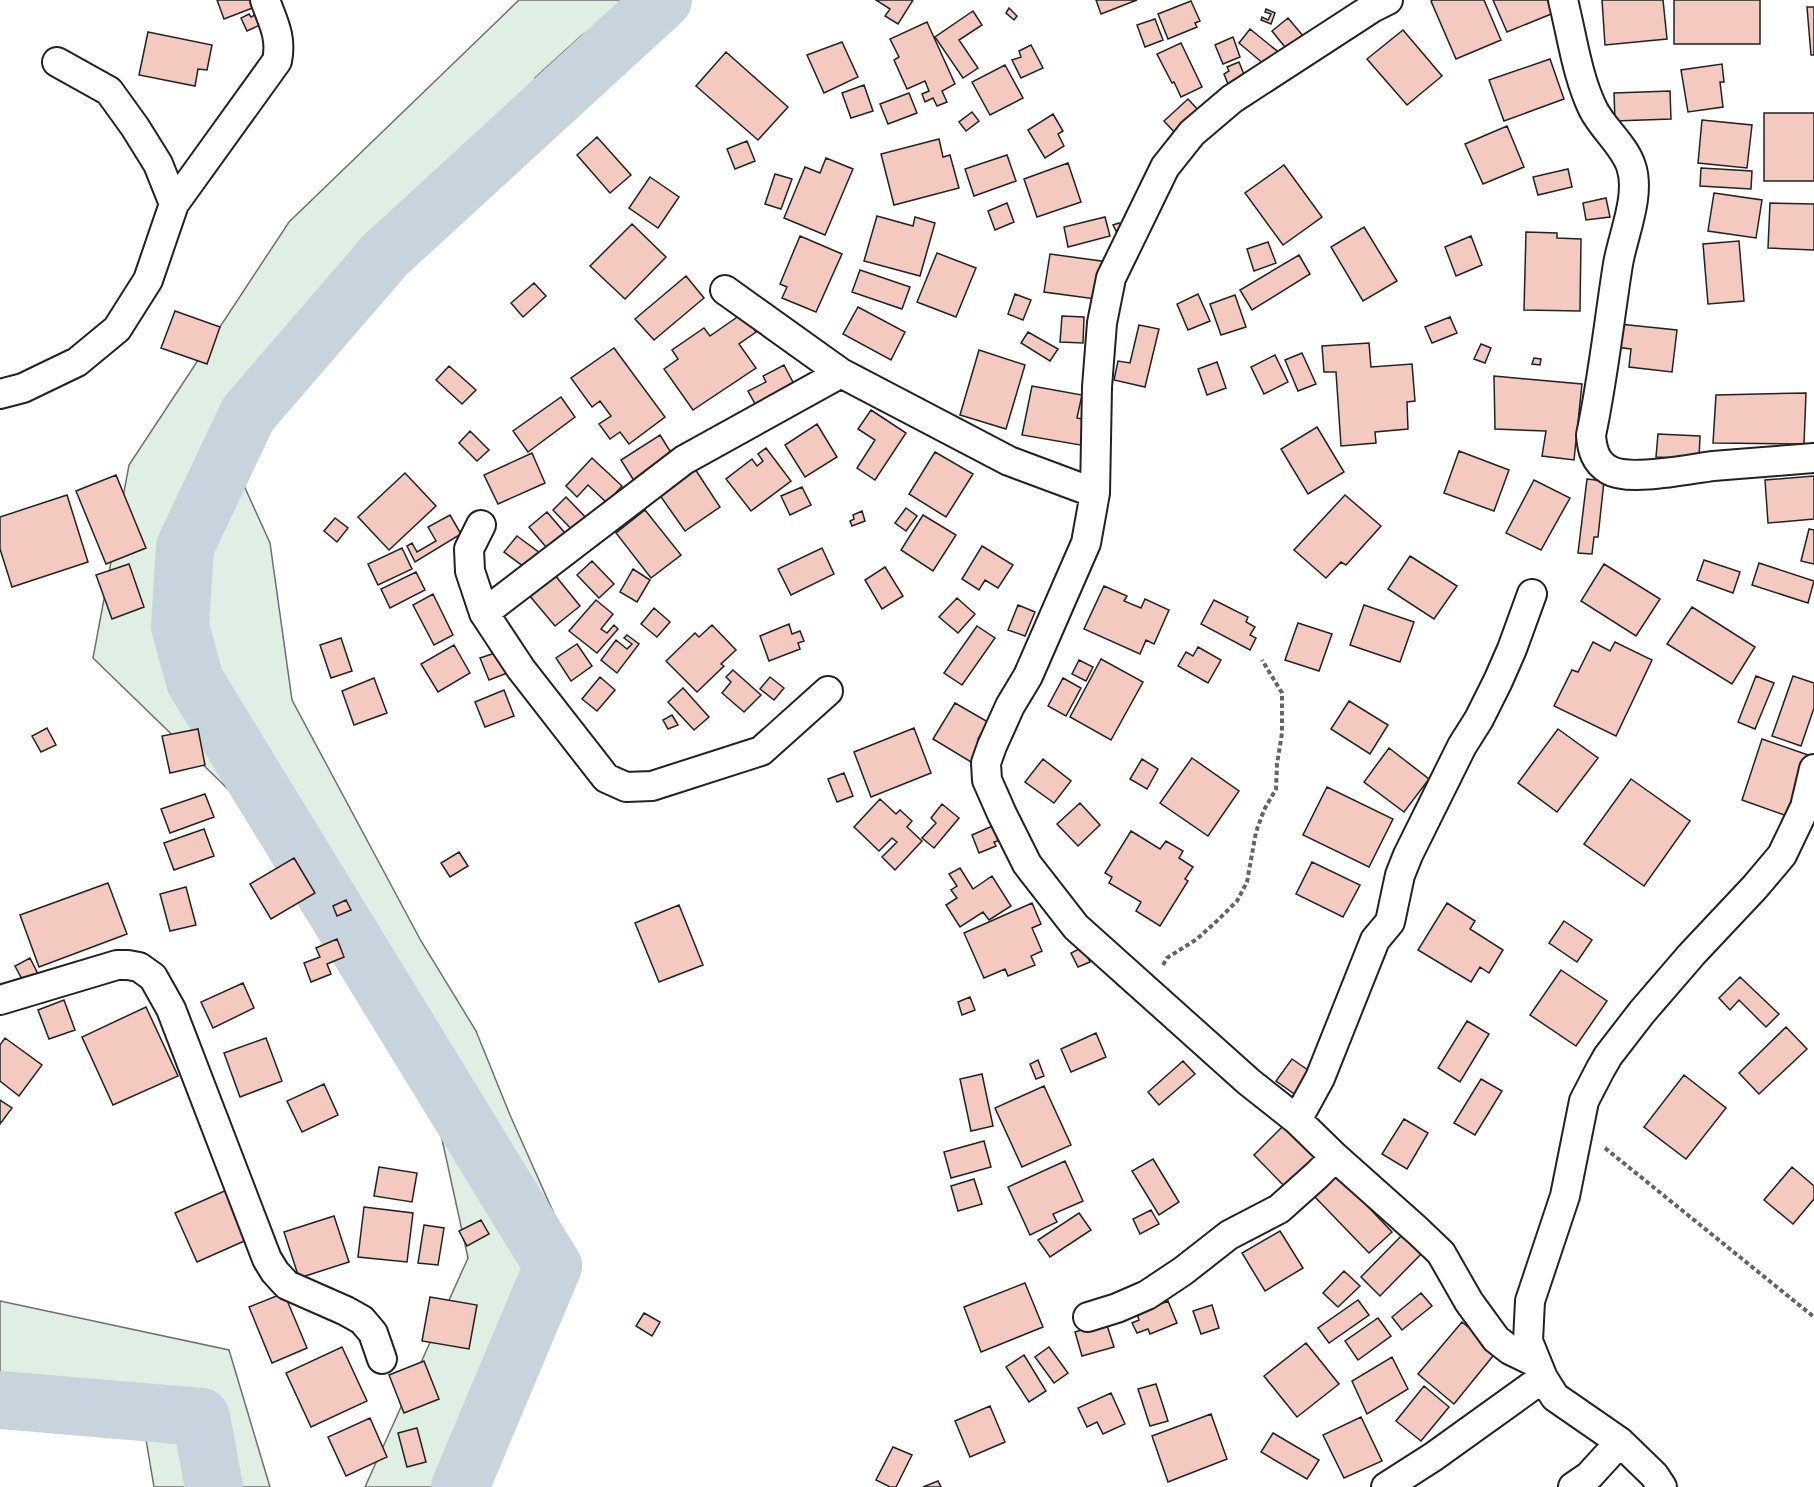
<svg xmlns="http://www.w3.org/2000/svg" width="1814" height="1487" font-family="'DejaVu Sans',sans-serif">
<rect width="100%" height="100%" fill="#fff"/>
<path fill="#e0efe3" stroke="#6f6f6f" stroke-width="1.5" d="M519,0H631L581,36L535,78L527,99L493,123L436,202L393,243L306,343L231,457L270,543L292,700L421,941L476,1031L510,1115L563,1234L474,1487H365L468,1258L433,1098L405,1049L332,957L229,790L93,658L129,465L289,222Z
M0,1301L229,1350L270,1487H154L140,1404L0,1390Z"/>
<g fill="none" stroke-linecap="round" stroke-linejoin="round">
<path stroke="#c7d3dd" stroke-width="58" d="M0,1400L201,1417L214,1487
M460,1487L553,1266L195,681L180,626L185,547L248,414L385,255L663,0"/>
</g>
<path fill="#f3c9c0" stroke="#222" stroke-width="1.5" d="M217,0H253L255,7L224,19Z
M876,0H913L898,24L885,16L890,9Z
M1096,0H1137L1101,14Z
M1433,0H1484L1501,40L1456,59L1431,1Z
M1493,0H1557L1561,10L1507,32Z
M1602,0H1663L1667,39L1605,45Z
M1674,0H1760V44H1674Z
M1191,1L1200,21L1195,23L1197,27L1168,39L1158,14Z
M1807,7H1814V55H1811Z
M1009,8L1017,16L1014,20L1006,13Z
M1266,9L1275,13L1271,24L1261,20L1262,17L1268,20L1271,14L1265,12Z
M973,11L982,25L959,40L978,68L963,78L935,37Z
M249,14L251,17L257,14L262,24L247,31L241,18Z
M1288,18L1309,43L1293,57L1272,31Z
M1155,19L1163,40L1145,47L1137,25Z
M927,22L955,84L942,91L947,102L937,106L933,98L925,102L922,94L929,91L925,81L907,89L894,60L899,57L890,39Z
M1250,29L1282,55L1271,70L1239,43Z
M1403,30L1442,76L1407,105L1367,59Z
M148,32L212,45L207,70L198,69L195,86L139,75Z
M1233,37L1240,57L1223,64L1215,45Z
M842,42L858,77L824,93L807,55Z
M1181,43L1202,87L1181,97L1174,82L1172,83L1157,54Z
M1031,45L1043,68L1021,78L1012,60L1021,57L1019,51Z
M726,52L788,107L758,140L696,86Z
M1550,59L1564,99L1504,121L1489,80Z
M1239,62L1245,77L1228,84L1224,74L1229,71L1227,67Z
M1722,64L1724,82H1720L1723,107L1688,112L1681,70Z
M1005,65L1023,98L990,115L972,82Z
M864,85L873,111L851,118L842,93Z
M1670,91L1671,119L1615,121L1614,93Z
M909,93L917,113L888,124L880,104Z
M1188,99L1200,112L1176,134L1164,121Z
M972,112L979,121L966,131L959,122Z
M1764,113H1814V181H1764Z
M1053,114L1063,131L1058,134L1064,146L1045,158L1028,130Z
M1702,120L1752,125L1747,168L1698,163Z
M1507,126L1524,167L1483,184L1465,144Z
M597,137L631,175L610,193L577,155Z
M939,139L943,157L950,155L959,188L894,205L881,154Z
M747,141L755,161L735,169L727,149Z
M1007,155L1016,181L974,196L965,169Z
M826,158L853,169L825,235L784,218L805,167L820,173Z
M1068,163L1081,202L1037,217L1024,179Z
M1284,165L1322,217L1283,245L1245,193Z
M1701,168L1752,171L1751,189L1700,186Z
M1568,169L1572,187L1538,195L1533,177Z
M775,174L792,179L781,209L765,204Z
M650,177L679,197L658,228L629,208Z
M1714,193L1762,200L1756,238L1708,231Z
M1606,198L1610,217L1586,220L1583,203Z
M1007,203L1014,222L995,230L988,211Z
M1770,203L1814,204V250L1768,248Z
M877,216L913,226L915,217L935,223L920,276L864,261Z
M1105,217L1110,236L1068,247L1064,227Z
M1119,223L1120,225L1124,224L1125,226L1116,231L1113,225Z
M632,224L666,257L625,299L590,266Z
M1364,227L1397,281L1363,301L1331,247Z
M1526,232L1557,233V238L1581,239L1580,311L1524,310Z
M800,236L842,254L816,312L782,298L787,287L780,284Z
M1471,236L1482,265L1456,276L1445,247Z
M1739,241L1744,301L1708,304L1703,244Z
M1268,242L1276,263L1254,271L1247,249Z
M937,253L976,268L956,317L917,302Z
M1050,254L1108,262L1103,300L1044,292Z
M1299,255L1310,274L1252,310L1240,290Z
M860,270L910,287L902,309L852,292Z
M686,276L704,298L654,340L635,319Z
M534,283L546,296L523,317L511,303Z
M1015,294L1031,300L1023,320L1008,314Z
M1198,294L1210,321L1188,330L1177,304Z
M1235,295L1246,327L1221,335L1210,304Z
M858,307L905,332L891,360L843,334Z
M175,311L220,327L207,364L161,348Z
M743,313L756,332L739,344L756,368L693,410L664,369L678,359L672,350L704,328L710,336Z
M1062,316L1084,317L1083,343L1060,342Z
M1450,317L1457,333L1432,343L1425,327Z
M1619,324L1677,330L1672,372L1629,367L1631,349L1616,347Z
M1139,325L1159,329L1145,387L1114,380L1118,361L1130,363Z
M1028,332L1058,349L1050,361L1021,343Z
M1369,343L1371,367L1412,364L1415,401L1407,402L1408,429L1375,432L1376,443L1341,446L1336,372H1324L1322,346Z
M1481,344L1491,348L1485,363L1474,359Z
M614,348L665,417L629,444L620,432L610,439L599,424L611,416L600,401L592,407L571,378Z
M979,350L1025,365L1006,429L960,415Z
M1302,353L1316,384L1298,391L1285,360Z
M1275,355L1288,382L1264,394L1251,367Z
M1534,358L1541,359L1540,365L1532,364Z
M1217,362L1226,388L1207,395L1198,369Z
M784,365L797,390L759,411L748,391L766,382L763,376Z
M449,366L476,390L462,404L436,380Z
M1494,376L1582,384L1574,460L1542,456L1546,431L1495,429Z
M1032,386L1082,395L1077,418L1091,421L1086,446L1022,435Z
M1806,393L1804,444L1713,443L1716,395Z
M561,397L575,417L528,452L513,431Z
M871,410L906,433L875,480L857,468L875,440L858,429Z
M817,424L837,457L805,477L785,445Z
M1317,427L1344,472L1308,494L1281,449Z
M470,431L489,450L477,461L459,443Z
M1658,434L1700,436L1699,459L1656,457Z
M660,435L675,459L636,484L621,460Z
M766,448L791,481L751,511L726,479L752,459L757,466L763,461L758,454Z
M1459,451L1509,470L1494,511L1444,493Z
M935,452L973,474L946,517L909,494Z
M532,453L545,483L498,504L484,475Z
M592,458L622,486L607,503L588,485L577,497L566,486Z
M695,469L720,507L685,531L659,494Z
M405,473L436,506L389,550L358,517Z
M116,475L146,548L106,564L76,491Z
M1814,476V519L1768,523L1765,480Z
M1587,479L1604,481L1598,537H1594L1592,554L1578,553Z
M1534,480L1570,498L1541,550L1506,533Z
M802,487L811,505L790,515L781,496Z
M67,495L88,562L12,587L0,549V517Z
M1345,495L1381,526L1346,565L1341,562L1326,578L1294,550Z
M566,497L592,524L578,536L553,510Z
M906,508L917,516L906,531L895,523Z
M645,510L681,555L651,578L616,533Z
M862,511L865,521L852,526L850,521L854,519L853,515Z
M547,512L570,539L552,554L529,527Z
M450,515L461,534L415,562L407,546L412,543L417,552L436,541L428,527Z
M923,515L956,535L933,571L901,550Z
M335,518L348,528L337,542L324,531Z
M1809,529L1814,530V564L1801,561Z
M517,536L544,556L531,572L504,552Z
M982,546L1013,565L998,588L985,580L979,590L962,579Z
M402,548L412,569L378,585L368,564Z
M822,548L834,574L791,595L778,569Z
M1410,556L1457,586L1434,619L1388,589Z
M1704,560L1740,572L1733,593L1697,580Z
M592,561L614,584L599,598L577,575Z
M1759,563L1814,581L1808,603L1752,585Z
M129,564L144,607L112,619L96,575Z
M1604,564L1660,599L1636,636L1581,601Z
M885,567L903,596L882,609L865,580Z
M633,569L650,580L637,602L620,592Z
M416,572L425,590L390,608L381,589Z
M554,574L580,606L555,626L529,595Z
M1104,586L1127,596L1124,601L1141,608L1145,599L1169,610L1154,644L1146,640L1140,654L1084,629Z
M433,594L453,635L434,645L413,605Z
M957,598L975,614L958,633L939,617Z
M596,600L613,614L601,629L607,633L614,625L618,629L597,653L569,631Z
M1214,600L1248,617L1246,622L1255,627L1250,635L1256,638L1250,650L1201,624Z
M1018,605L1035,612L1025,636L1008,630Z
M1364,605L1414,622L1400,662L1350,645Z
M1692,607L1755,647L1732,684L1667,644Z
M654,608L670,622L657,637L641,624Z
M1298,623L1332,634L1319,671L1285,660Z
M789,624L792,634L800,631L804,641L798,643L800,649L769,661L760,636Z
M712,625L736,650L721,664L724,666L697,692L666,661L695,633L699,637Z
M977,626L995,638L962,685L944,673Z
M627,635L639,644L617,673L601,660L616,640L627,649L632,644L624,638Z
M341,638L352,671L331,678L320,645Z
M1593,642L1610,651L1615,642L1652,660L1616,736L1554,706L1572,670L1578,672Z
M577,644L592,666L571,681L556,658Z
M454,645L470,673L438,692L421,664Z
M1198,647L1221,660L1208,683L1178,666L1186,652L1193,656Z
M501,651L510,672L489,680L480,658Z
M1101,659L1143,682L1111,740L1070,717Z
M1079,660L1093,667L1086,681L1072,674Z
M733,670L761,695L744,712L722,693L731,682L726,677Z
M1756,676L1774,683L1755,729L1738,722Z
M1793,676L1814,683V708L1801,746L1772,736Z
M600,677L615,690L597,711L582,699Z
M770,677L784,688L774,700L760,689Z
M374,678L387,713L354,725L342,691Z
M1063,678L1081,688L1066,716L1048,706Z
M683,688L709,717L694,730L668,702Z
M504,690L514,716L485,727L475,702Z
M1349,701L1388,725L1370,754L1331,729Z
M955,703L988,722L978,739L983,742L971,762L933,739Z
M672,715L678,725L668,729L663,720Z
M47,728L56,745L41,752L32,736Z
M914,728L931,773L871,797L854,752Z
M198,729L205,765L170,773L162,736Z
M1558,729L1598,758L1557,812L1518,783Z
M1762,739L1811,756L1790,817L1742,800Z
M1389,748L1429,779L1404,812L1364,782Z
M1192,758L1239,791L1208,836L1160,803Z
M1043,759L1071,781L1054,803L1025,782Z
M1142,759L1158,769L1147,789L1130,779Z
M844,773L853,796L837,802L828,779Z
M1631,779L1690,821L1644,886L1584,844Z
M1327,787L1393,819L1369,867L1303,835Z
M205,794L214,817L170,833L161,809Z
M880,799L896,814L900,810L912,821L907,827L922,841L895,870L882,857L897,842L892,838L879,851L854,827Z
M1080,803L1100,825L1078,846L1057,824Z
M942,804L959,818L934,848L922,838L936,823L931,818Z
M997,824L1001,833L996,835L998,841L994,842L996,846L979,853L972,835Z
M204,829L214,856L174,870L164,843Z
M1131,831L1160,849L1166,841L1183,851L1179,858L1193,867L1185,879L1188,881L1160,926L1136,911L1141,902L1109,883L1112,877L1105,873Z
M459,852L468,866L450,877L441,863Z
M294,858L315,893L271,919L250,884Z
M1312,862L1360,885L1343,917L1296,894Z
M960,868L973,889L992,876L1011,906L989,920L983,912L960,927L946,905L957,898L951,890L957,886L949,874Z
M108,883L127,934L39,967L20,915Z
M186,887L196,925L170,931L160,894Z
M346,900L351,910L337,916L333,906Z
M1032,903L1041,924L1032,928L1042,951L1031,956L1035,965L1008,976L1005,969L984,978L964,933Z
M1447,903L1475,921L1470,929L1503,950L1489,973L1480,967L1471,982L1418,950Z
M679,905L703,965L659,982L635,923Z
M1564,921L1592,940L1577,962L1549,943Z
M337,939L344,957L327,964L331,974L311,982L304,963L320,957L316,948Z
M1083,947L1090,962L1078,967L1071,953Z
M30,958L38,974L23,981L15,966Z
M1561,970L1607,1001L1576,1046L1530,1015Z
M1740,977L1779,1014L1766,1027L1739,1000L1730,1010L1719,998Z
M243,983L254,1008L213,1028L201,1002Z
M970,997L975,1010L962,1015L958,1002Z
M64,1000L75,1030L49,1039L38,1010Z
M146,1007L178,1076L113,1105L82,1037Z
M1467,1021L1489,1034L1460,1082L1438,1068Z
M1786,1027L1807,1049L1759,1094L1739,1073Z
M1096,1033L1106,1057L1071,1072L1061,1049Z
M5,1038L42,1065L19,1096L0,1081V1045Z
M266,1038L282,1081L240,1097L224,1053Z
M1292,1059L1318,1077L1303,1100L1276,1081Z
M1038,1060L1044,1076L1036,1079L1030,1064Z
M1183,1061L1195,1074L1159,1105L1148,1092Z
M982,1074L993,1126L971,1131L960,1079Z
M1684,1075L1726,1108L1686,1159L1644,1127Z
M1481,1079L1502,1091L1475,1135L1454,1123Z
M324,1084L338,1115L302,1132L287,1101Z
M1044,1086L1071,1145L1022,1167L995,1108Z
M0,1100L12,1108L0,1124Z
M1292,1117L1326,1151L1287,1189L1254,1155Z
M1404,1119L1428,1133L1407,1169L1382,1154Z
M984,1141L991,1167L951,1178L944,1152Z
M1153,1159L1179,1202L1159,1215L1132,1171Z
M1065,1161L1083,1201L1053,1214L1057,1222L1030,1235L1008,1187Z
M379,1167L417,1173L412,1202L374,1196Z
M1792,1167L1814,1186V1199L1793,1224L1764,1200Z
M1337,1174L1392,1232L1369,1253L1314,1196Z
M974,1179L982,1204L958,1211L951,1186Z
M229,1189L251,1238L197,1262L175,1213Z
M364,1207L413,1213L407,1262L358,1257Z
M1151,1210L1159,1224L1140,1234L1133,1219Z
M1079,1213L1091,1230L1050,1257L1038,1240Z
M334,1216L349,1262L299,1278L284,1232Z
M481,1220L489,1234L467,1246L459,1231Z
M424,1225L444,1228L438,1265L418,1263Z
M1280,1231L1303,1268L1265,1291L1242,1253Z
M1406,1231L1426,1249L1380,1296L1361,1277Z
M1344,1271L1360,1286L1338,1307L1323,1293Z
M1025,1283L1043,1327L981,1352L964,1307Z
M284,1293L307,1348L272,1363L249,1307Z
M1421,1293L1432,1306L1402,1330L1392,1317Z
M430,1297L477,1305L469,1349L422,1341Z
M1358,1300L1369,1315L1329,1343L1318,1328Z
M1168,1301L1177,1323L1150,1334L1148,1329L1137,1333L1132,1323L1139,1320L1137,1314Z
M1212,1305L1219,1328L1201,1334L1193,1311Z
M644,1313L660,1322L652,1336L636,1326Z
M1378,1318L1391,1336L1358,1360L1345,1341Z
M1106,1322L1114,1347L1082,1356L1075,1332Z
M1462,1322L1497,1351L1454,1404L1418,1374Z
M1306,1343L1339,1384L1297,1417L1264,1376Z
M342,1347L367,1401L311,1427L286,1373Z
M1049,1347L1068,1373L1054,1383L1035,1357Z
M1024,1355L1046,1391L1029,1402L1006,1367Z
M1392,1357L1408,1389L1367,1414L1352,1381Z
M424,1361L439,1399L404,1413L389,1375Z
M1156,1384L1168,1421L1150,1426L1138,1389Z
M1424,1386L1449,1407L1421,1441L1396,1421Z
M1111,1393L1125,1424L1103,1434L1097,1422L1087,1427L1078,1408Z
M990,1406L1005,1442L970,1457L955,1421Z
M1211,1414L1227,1459L1168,1482L1152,1436Z
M1361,1417L1382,1461L1344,1478L1323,1435Z
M370,1418L387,1457L346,1476L328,1437Z
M417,1428L426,1462L407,1467L398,1433Z
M1273,1433L1319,1460L1307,1479L1261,1452Z
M893,1447L912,1455L896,1487H890L876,1480Z
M938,1481L941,1487H923Z"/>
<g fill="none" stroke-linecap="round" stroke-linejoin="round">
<g stroke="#222" stroke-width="32">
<path id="minor" d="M1388,0L1372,8L1232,99L1192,133L1165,167L1111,278L1102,323L1097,387L1095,493L1086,543L1028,676L1010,706L992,746L986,763L987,780L1002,814L1027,864L1076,927L1249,1082L1297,1120L1335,1157L1418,1231L1441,1253L1469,1302L1496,1339L1510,1350L1537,1363
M1563,0C1572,36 1577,76 1593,109C1603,129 1624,145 1631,166C1641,195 1623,235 1618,264C1609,321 1603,379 1591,435C1592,449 1595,462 1609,470C1629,482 1689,469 1713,466C1747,463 1780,461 1814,458
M174,204L277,61C282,37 273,22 265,0
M725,290L841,373L1009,461L1095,493
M0,394L23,388L77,362L117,329L148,280L174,204L158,164L135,127L109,91L57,62
M481,525L469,549L470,571L484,613L521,669L606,778L626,787L652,786L761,751L828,691
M484,613L684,460L841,373
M0,1000L117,965H128L139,967L153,977L171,1009L267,1259L275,1272L287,1285L346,1311L362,1320L373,1333L382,1359
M1297,1120L1320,1078L1375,940L1390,922L1400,875L1408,855L1462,746L1479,719L1498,681L1512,649L1532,594
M1088,1317L1117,1308L1147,1295L1183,1271L1229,1235L1279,1209L1317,1175L1335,1157
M1386,1487L1433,1457L1543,1378
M1573,1487L1589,1476L1620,1442
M1662,1487L1654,1475L1620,1442L1555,1397L1543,1378L1528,1341L1530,1301L1565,1196L1584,1101L1600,1070L1608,1056L1642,1012L1692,954L1755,887L1782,855L1805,807L1814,769"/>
</g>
<path stroke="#646464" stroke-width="4" stroke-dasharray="4.5 3" stroke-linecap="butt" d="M1163,965L1167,958L1197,939L1219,919L1237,901L1247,882L1256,832L1264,810L1276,789L1277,764L1282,733V693L1262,660
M1605,1148L1814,1317"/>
<use href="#minor" stroke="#fff" stroke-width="28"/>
</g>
</svg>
